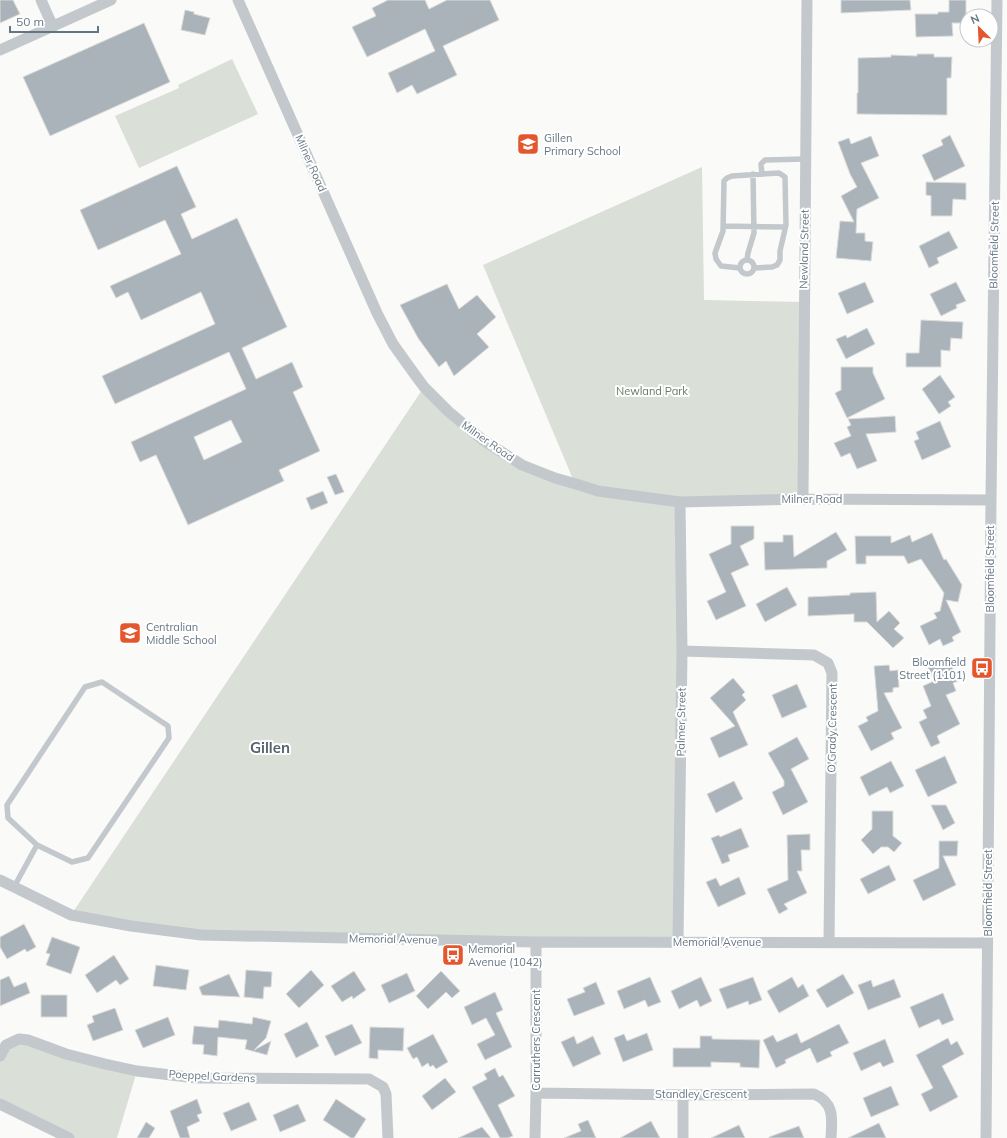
<svg xmlns="http://www.w3.org/2000/svg" width="1007" height="1138" font-family="Mulish,sans-serif">
<rect width="100%" height="100%" fill="#fafaf8"/>
<path fill="#dadfd7" d="M232,59L258,114L139,168L115,116L179,88L178,85Z
M702,167L704,300L804,302L803,499L680,502L678,941L201,935L71,915L424,387L522,465L575,484L483,265Z
M19,1039L137,1071L117,1138H69L0,1104V1056Z"/>
<path fill="#aab3b9" stroke="#dcdcda" fill-rule="evenodd" d="M0,0H13L20,14L0,23Z
M388,0H425L429,9L447,0H490L499,20L443,46L457,75L417,94L412,85L397,93L388,73L435,51L425,29L367,57L352,27L376,16L372,8Z
M841,0H910L911,10L841,13Z
M949,0H966V23H952L953,36L916,37L915,14H938V12H949Z
M185,10L194,12V14L210,18L205,35L181,30Z
M144,23L170,82L50,136L23,77Z
M917,54H934V57H952L951,78H947V115L857,114V93H858V58L891,57V55L917,56Z
M950,135L965,166L934,181L922,155L943,145L941,140Z
M871,136L879,156L861,163L879,198L857,209L856,233H865V241L873,242L871,261L836,258L840,221L854,222L841,196L857,187L850,174L838,142L849,138L851,144Z
M177,166L196,207L181,214L192,239L237,218L287,327L242,348L256,379L292,362L303,387L293,392L320,451L279,470L284,481L188,525L156,455L140,462L131,442L246,389L229,352L115,404L102,376L215,324L201,292L141,320L128,292L116,298L110,286L181,254L165,220L98,250L80,210ZM231,420L242,442L204,460L194,437Z
M926,182L966,183V200L953,199L952,216H931V196L926,195Z
M949,231L958,248L937,258L939,263L929,268L919,246Z
M865,282L874,302L847,314L838,293Z
M956,282L966,301L956,305L957,308L941,316L930,294Z
M447,284L459,309L477,295L496,317L477,334L489,347L454,376L446,361L439,367L418,338L400,305Z
M921,320L963,322L962,339L951,338L950,351L941,350V367H906V353H919Z
M867,328L875,344L846,359L836,339L846,335L847,338Z
M841,367H873V373L885,399L847,418L835,393L841,390Z
M940,375L955,397L948,402L951,406L939,414L922,389Z
M895,416L896,432L866,434L877,461L857,469L850,453L841,457L834,443L851,436L847,427L851,425L848,419Z
M940,421L951,447L922,460L914,441L919,439L916,432Z
M336,474L344,492L335,495L327,477Z
M323,491L328,503L311,510L306,498Z
M731,526H754V539L740,546L749,565L731,573L746,606L716,620L707,601L726,592L709,554L731,544Z
M836,532L847,550L827,561V568L765,570L764,542H783V535H793L794,557Z
M932,533L944,560L946,559L962,585L958,602L946,600L961,632L952,637L954,641L943,646L940,639L929,645L920,626L937,618L934,613L940,611L944,593L921,559L908,564L904,556H866V564H856L855,536H891V543L910,535L912,542Z
M787,587L797,605L765,622L756,604Z
M876,592L877,622L889,611L900,623L894,629L904,638L893,648L867,622H854V614L808,616V597L850,595V593Z
M949,659L958,681L953,683L956,691L946,695L960,724L937,736L940,743L931,747L919,722L927,718L923,710L931,706L923,686L934,681L928,668Z
M889,665L890,671L898,670L899,687L893,688V692L884,693L902,728L891,733L894,739L871,751L858,726L868,721L866,717L878,711L874,666Z
M733,678L745,692L742,695L746,700L733,712L748,745L719,758L710,738L735,726L710,698Z
M797,684L807,707L782,718L772,695Z
M797,737L809,759L791,769L808,802L783,815L772,792L784,786V781L768,753Z
M945,756L957,783L928,797L915,770Z
M891,761L904,786L890,793L887,787L869,796L860,777Z
M734,781L743,799L716,813L707,794Z
M931,805H946L955,823L943,830Z
M872,811H893V836L902,843L894,852L888,847H881L873,854L861,840L872,829Z
M741,828L749,847L728,855L730,861L722,864L711,838L719,835L720,837Z
M810,834V850H801L802,871H797L807,893L784,904L788,909L779,914L767,889L788,880L787,835Z
M939,841H958L957,856H943L956,885L923,901L913,880L939,868Z
M889,865L896,880L868,894L860,879Z
M739,877L746,894L718,907L706,882L716,878L720,886Z
M24,924L36,947L27,952L25,949L7,959L0,947V937Z
M52,937L80,947L71,974L46,965L50,954L46,953Z
M114,955L129,979L120,985L116,980L97,993L85,975Z
M156,965L189,970L186,990L153,986Z
M246,970L272,972L271,987H264L263,999L244,997Z
M311,970L324,985L299,1008L286,994Z
M354,971L366,990L353,999L352,996L342,1002L331,986Z
M441,971L460,991L452,998L446,992L428,1009L416,996Z
M407,973L415,991L389,1003L381,985Z
M229,974L240,997L202,995L199,987Z
M843,974L854,993L827,1008L816,990Z
M9,976L14,987L26,982L30,993L0,1006V980Z
M650,977L661,1002L648,1007L645,1000L624,1009L617,991Z
M701,977L712,1001L700,1007L697,1000L679,1009L671,991Z
M753,977L762,1000L749,1005L748,1001L727,1009L719,989Z
M792,977L798,988L803,984L809,996L779,1013L767,991Z
M894,979L901,997L868,1010L858,985L871,980L873,987Z
M596,982L605,1004L574,1016L567,999L585,992L583,988Z
M495,992L503,1010L496,1013L512,1047L485,1060L477,1044L495,1035L486,1018L472,1025L464,1007Z
M943,993L954,1020L942,1025L939,1019L919,1028L910,1007Z
M41,995H67V1017H41Z
M115,1008L123,1030L93,1041L87,1025L94,1022L92,1016Z
M168,1017L175,1035L143,1048L135,1030Z
M253,1017L271,1021L266,1038L254,1050L271,1041L267,1055L245,1049L247,1040L218,1037L217,1056L203,1054L204,1045L192,1044L194,1026L218,1028L219,1020L252,1024Z
M307,1022L319,1046L296,1058L284,1034Z
M352,1024L362,1043L335,1056L325,1036Z
M839,1024L849,1043L830,1052L832,1056L817,1063L810,1048L785,1060L786,1063L776,1068L763,1040L773,1035L777,1042L797,1033L801,1043Z
M370,1027L404,1028L403,1051L378,1050V1059L369,1058Z
M647,1033L653,1050L623,1062L614,1038L624,1034L627,1041Z
M433,1034L448,1062L436,1069L433,1065L430,1067L428,1063L422,1067L417,1057L413,1059L407,1048Z
M574,1036L577,1044L593,1036L601,1054L573,1067L561,1042Z
M700,1036H712V1039L760,1040L759,1068L740,1067V1063L711,1062V1067H673V1048H700Z
M948,1038L951,1045L957,1041L964,1054L942,1066L958,1097L930,1112L921,1094L933,1088L916,1055Z
M885,1039L894,1062L883,1067L880,1062L861,1071L853,1053Z
M495,1068L499,1077L503,1075L515,1096L498,1105L513,1136L508,1138H500L472,1087L487,1079L484,1074Z
M445,1078L456,1092L432,1110L422,1096Z
M891,1086L899,1105L871,1117L863,1098Z
M197,1099L202,1113L197,1115L200,1121L187,1127L190,1138H180L170,1111Z
M336,1099L366,1119L354,1138H351L323,1120Z
M249,1102L257,1120L231,1131L223,1113Z
M298,1104L306,1121L280,1132L273,1115Z
M588,1120L596,1138H564L581,1131L578,1124Z
M651,1121L660,1138H620Z
M146,1122L155,1128L149,1138H137Z
M879,1123L886,1138H848Z
M739,1125L745,1138H711Z
M799,1126L804,1138H769V1137Z
M482,1127L491,1138H458Z"/>
<g fill="none" stroke-linecap="round" stroke-linejoin="round">
<path stroke="#c3c8cc" stroke-width="5.5" d="M762,174L761,164L765,160L805,159
M723,226L785,227
M747,260L748,253L754,233L753,174
M740 267a7 7 0 1 1 14 0a7 7 0 1 1-14 0Z
M740,268L721,266L716,259L715,253L723,231L724,181L727,178L732,176L779,173L785,177L786,225L780,251V260L777,265L772,267L754,268
M14,887L37,845L8,818L7,805L85,687L102,682L168,726L169,738L88,858L72,862L37,845"/>
<path stroke="#c3c8cc" stroke-width="11" d="M41,0L53,27
M238,0L377,313L393,344L413,372L424,387L449,412L483,440L522,465L555,478L576,484L598,491L680,502L803,499L991,500
M0,50L111,0
M803,499L807,0
M682,651L814,655L828,663L832,673L829,942
M0,880L71,915L131,926L201,935L536,942L987,943
M678,941L682,651L680,502
M0,1056L6,1045L19,1039L28,1040L66,1054L105,1064L137,1071L196,1078L369,1079L383,1087L386,1094L388,1138
M536,1093L683,1095L814,1094C835,1103 832,1119 831,1138
M0,1104L69,1138
M535,1138L536,1093V942
M683,1138V1095
M986,1138L991,500L997,0"/>
</g>
<defs>
<g id="school-square" transform="scale(1.15)"><rect x="-9" y="-9" width="18" height="18" rx="4" fill="#e4572e" stroke="#fff"/><path d="M0-5L7-2L0 1L-7-2ZM-4 1L0 2.5L4 1V4Q0 6-4 4Z" fill="#fff"/></g>
<g id="bus-square" transform="scale(1.15)"><rect x="-9" y="-9" width="18" height="18" rx="4" fill="#e4572e" stroke="#fff"/><path d="M-5-6H5V4H4V6H2V4H-2V6H-4V4H-5ZM-3.5-4V0h7V-4ZM-3.5 1.2v1.5H-2V1.2ZM2 1.2v1.5H3.5V1.2Z" fill="#fff"/></g>
</defs>
<g fill-rule="evenodd">
<use href="#school-square" x="528" y="144"/>
<use href="#school-square" x="130" y="633"/>
<use href="#bus-square" x="982" y="668"/>
<use href="#bus-square" x="453" y="955"/>
</g>
<g text-anchor="middle" dominant-baseline="central" stroke-width="4" stroke-linejoin="round" paint-order="stroke">
<g font-size="11" fill="#657683" stroke="#fff" text-anchor="start">
<text x="544" y="138">Gillen<tspan x="544" dy="13">Primary School</tspan></text>
<text x="146" y="627">Centralian<tspan x="146" dy="13">Middle School</tspan></text>
<text x="966" y="662" text-anchor="end">Bloomfield<tspan x="966" dy="13">Street (1101)</tspan></text>
<text x="468" y="949">Memorial<tspan x="468" dy="13">Avenue (1042)</tspan></text>
</g>
<g font-size="11" fill="#657683" stroke="#fff">
<text transform="translate(311 163) rotate(66)">Milner Road</text>
<text transform="translate(994 245) rotate(-89)">Bloomfield Street</text>
<text transform="translate(804 249) rotate(-89)">Newland Street</text>
<text transform="translate(488 441) rotate(35)">Milner Road</text>
<text x="812" y="499">Milner Road</text>
<text transform="translate(990 569) rotate(-90)">Bloomfield Street</text>
<text transform="translate(681 722) rotate(-89)">Palmer Street</text>
<text transform="translate(832 728) rotate(-89)">O'Grady Crescent</text>
<text transform="translate(988 893) rotate(-90)">Bloomfield Street</text>
<text transform="translate(393 939) rotate(1)">Memorial Avenue</text>
<text x="717" y="942">Memorial Avenue</text>
<text transform="translate(536 1040) rotate(-90)">Carruthers Crescent</text>
<text transform="translate(212 1076) rotate(3)">Poeppel Gardens</text>
<text x="701" y="1094">Standley Crescent</text>
</g>
<g font-size="11" fill="#687a64" stroke="#fff">
<text x="652" y="391">Newland Park</text>
</g>
<g font-size="15" font-weight="bold" fill="#57646e" stroke="#fff">
<text x="270" y="747">Gillen</text>
</g>
</g>
<g transform="translate(979 28) rotate(336)"><circle r="19" fill="#ffffff" stroke="#c1c8cd"/>
<path d="M0-3L7 15L0 10L-7 15Z" fill="#e4572e"/>
<text y="-6" font-size="11" font-weight="bold" text-anchor="middle" fill="#657683">N</text>
</g>
<path d="M10 26v6h88v-6" fill="none" stroke="#657683" stroke-width="2"/>
<text x="16" y="26" font-size="12" fill="#657683" stroke="#ffffff" stroke-width="3" paint-order="stroke">50 m</text>
</svg>
